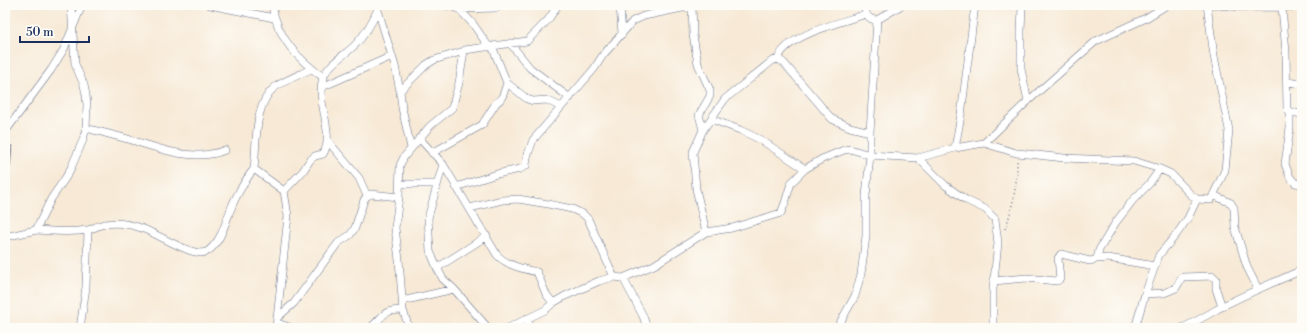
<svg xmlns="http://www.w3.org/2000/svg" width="1307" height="333" font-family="'Libre Bodoni',serif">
<rect width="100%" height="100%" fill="#fdfcf7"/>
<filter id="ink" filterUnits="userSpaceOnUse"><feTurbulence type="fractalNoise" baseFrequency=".025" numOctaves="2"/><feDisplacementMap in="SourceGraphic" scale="8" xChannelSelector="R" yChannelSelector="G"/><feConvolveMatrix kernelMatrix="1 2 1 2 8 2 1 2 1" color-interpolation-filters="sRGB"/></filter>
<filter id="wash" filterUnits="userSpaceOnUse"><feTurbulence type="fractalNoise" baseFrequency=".012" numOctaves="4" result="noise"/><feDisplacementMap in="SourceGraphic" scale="16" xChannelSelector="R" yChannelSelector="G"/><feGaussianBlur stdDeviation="0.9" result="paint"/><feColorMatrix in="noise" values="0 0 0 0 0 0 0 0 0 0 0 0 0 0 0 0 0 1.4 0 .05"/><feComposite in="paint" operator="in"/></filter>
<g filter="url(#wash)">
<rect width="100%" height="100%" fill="#f7e9d5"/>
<g id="blocks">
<path fill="#d2b590" d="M5,145L12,146L10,167H5Z"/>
</g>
</g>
<g filter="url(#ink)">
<use href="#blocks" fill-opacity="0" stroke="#687088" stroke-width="1"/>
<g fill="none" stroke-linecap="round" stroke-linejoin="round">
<g stroke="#687088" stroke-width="8">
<path id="minor" d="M210,5L274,18
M272,5C277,38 298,59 324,78
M445,5L459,9L473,24L489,47
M620,5L622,34
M692,5L693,35L698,64L710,90V96L699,115L703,130
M1021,5L1022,7L1021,31V69L1028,101
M1216,5C1245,8 1273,8 1302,6
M377,7L395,66L400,91L402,108L411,148
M1282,8L1286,52L1287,109L1290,112L1302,114
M459,9L496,8L500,5
M877,20L902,5
M510,43L530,68L570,98
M492,46L507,83L527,99L533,101L547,100L561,107
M778,59C785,35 843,22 866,14
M1287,82L1302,84
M322,87L392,56
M400,91L426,65L434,60L464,51
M1290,112V128L1285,164L1290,177L1295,183L1302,184
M711,119L740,130L761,140L805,169
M86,128C100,132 114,135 128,139C158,148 194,163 225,150
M5,132L51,70L64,49L82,5
M419,138L443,164L497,255C508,266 523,269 537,272L546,294L553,303
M327,140L359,178L367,196
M984,143L1016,153L1028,154L1064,158L1134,161L1160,169L1171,174L1191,195L1197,199L1211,200L1225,170L1229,130L1214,56L1207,5
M955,148L961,115L975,5
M432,153L482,125L496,103L500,100L503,95L507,83
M918,158L945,185L966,200L985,209L995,219L998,243L993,289V328
M443,164L428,218L430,251L437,268L443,279L454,289L488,328
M254,169C257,144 253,105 275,87C284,81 301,74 311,69
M399,184H437
M456,187L497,174L520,169L526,166L527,157L533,140L594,69L603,55L633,21L644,16L692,6
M284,191L303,171L310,160L315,156L323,154C336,134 315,101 323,78C328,64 345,55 355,45C366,34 372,23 378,9
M1213,195L1231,203L1234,208L1235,227L1247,267L1258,289
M470,208L502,200L518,199L548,204L572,209L583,214L588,219L614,277
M36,230C53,231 71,233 88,230C94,228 99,225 105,224C117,222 130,224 141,228C155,232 196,260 208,251C222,241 226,220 232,206C236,196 247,177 254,169L284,191L288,216L276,328
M706,232L696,189L693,152L703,130L725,99L772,61L778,59L784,63L832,119L850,127L870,132
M5,237L36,230L51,199L66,177L71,168L83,140L86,128L87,105L86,95L84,85L75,64L71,5
M1097,259L1099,250L1116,222L1133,200L1149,184L1160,169
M437,268L487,236
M623,278L643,316L647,328
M994,281L1026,278L1057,281L1060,279L1058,258L1061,254L1090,261L1097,259L1108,258L1155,266
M1145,294L1164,293L1176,288L1182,277L1213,276L1216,279V289L1222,307
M402,301L454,289
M277,318L294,303L338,243L350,235L355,228L364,200L367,196L371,194L399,197
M527,318L530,328
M277,323L292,328
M80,328L86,287L88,230
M370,328C385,316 381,310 403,310
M409,328L403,310L399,260L395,228L399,197L400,165L404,157L430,126L452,108L459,83L464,51L465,50L527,41L548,20L558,5
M508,328L545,310L553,303L565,296L599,281L614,277L623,278L654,265L706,232L732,228L781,213L785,203L791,183L805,169L822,159L844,150L850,149L870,155L918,158L955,148L984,143L1028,101L1096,41L1146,18L1167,5
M837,328L855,296L861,274L866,236V196L870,155V132L877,20C867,20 866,13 863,5
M1135,328L1145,294L1159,255L1176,235L1188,218L1197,199
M1182,328C1196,322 1209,314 1223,306C1248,293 1275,282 1302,270"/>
</g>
<path stroke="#687088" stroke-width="1.5" stroke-dasharray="1 3" stroke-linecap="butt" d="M1005,229C1012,211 1018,180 1017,160"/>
<use href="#minor" stroke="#fff" stroke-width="7"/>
</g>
</g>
<rect width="1307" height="333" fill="none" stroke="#fdfcf7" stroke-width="20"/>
<path d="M20 36v6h69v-6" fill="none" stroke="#1b2f5e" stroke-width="2"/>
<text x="26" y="36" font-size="12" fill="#1b2f5e" stroke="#fdfcf7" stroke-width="3" paint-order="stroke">50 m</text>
</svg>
